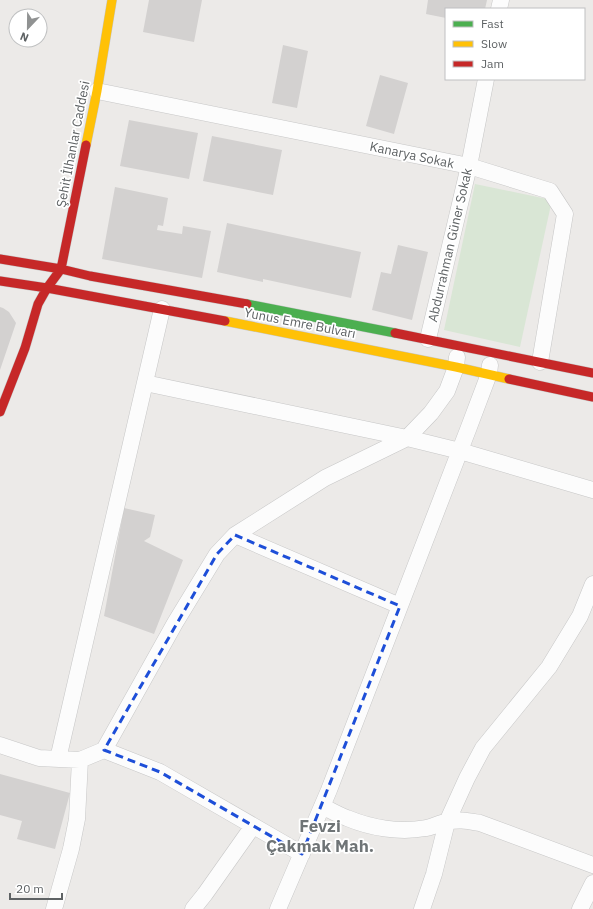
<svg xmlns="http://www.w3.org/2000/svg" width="593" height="909" font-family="'IBM Plex Sans',sans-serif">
<rect width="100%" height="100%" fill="#eceae8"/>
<path fill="#d9e6d5" d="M475,184L552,200L520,347L444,330Z"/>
<path fill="#d3d1d0" d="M149,0H202L194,42L143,32Z
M428,0H487L485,9H446V18L426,14Z
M283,45L308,51L297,108L272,103Z
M380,75L408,83L394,134L366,126Z
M129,120L198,133L189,179L120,166Z
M212,136L282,150L273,195L203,181Z
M115,187L168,198L163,226L158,225L157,230L182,234L183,226L211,231L202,278L102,259Z
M227,223L361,252L351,298L263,279V282L217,272Z
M398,245L428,252L412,320L372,310L381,272L391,274Z
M0,307L3,308L9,312L16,323L0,370Z
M124,508L155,515L150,537L144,541L183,560L154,634L104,616Z
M0,774L70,793L55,849L17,839L22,821L0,815Z"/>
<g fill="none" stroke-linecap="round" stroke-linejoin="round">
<g stroke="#c7c7c7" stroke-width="17">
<path id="street" d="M499,9L501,0
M97,91L469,166L550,191L565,214L540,362
M428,339L469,166L486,79
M145,383L407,438L460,451L593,490
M235,535L400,606
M0,745L39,758L80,760L104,750L160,772L302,854
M104,750L175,623L217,554L235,535L325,478L407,438L431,413L447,391L456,367L457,357
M58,759L162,309
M322,806C330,810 338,815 347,818C371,828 400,833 426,828C433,827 439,823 446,822C459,819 468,821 480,823L593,865
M54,909L71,849L77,819L80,760
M193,909L205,894L253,826
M278,909L329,790L469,427L489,374L490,365
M422,909L434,874L447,822L467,778L483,748L549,667L580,616L593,584
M580,909L593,883"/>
</g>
<g stroke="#c6c7c7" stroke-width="10">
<path id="fast" d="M247,304L395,333"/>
</g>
<g stroke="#c6c7c7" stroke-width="10">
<path id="slow" d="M86,145L97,91L112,0
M225,321L456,367L509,379"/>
</g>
<g stroke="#c6c7c7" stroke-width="10">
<path id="jam" d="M0,259L61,269L90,276L247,304
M0,281L47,288L225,321
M395,333L593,373
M509,379L593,397
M0,412L25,348L38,304L47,288L61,269L86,145"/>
</g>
<use href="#street" stroke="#fcfcfc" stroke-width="16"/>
<use href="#fast" stroke="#4caf50" stroke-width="9"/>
<use href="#slow" stroke="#ffc107" stroke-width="9"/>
<use href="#jam" stroke="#c62828" stroke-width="9"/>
</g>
<path fill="none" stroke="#1d4ed8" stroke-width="3" stroke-dasharray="8 5" stroke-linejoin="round" d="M235,535L400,606L302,854L160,772L104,750L217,554Z"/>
<g text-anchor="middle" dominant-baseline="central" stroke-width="3.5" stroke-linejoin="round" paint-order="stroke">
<g font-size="13" fill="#5e6264" stroke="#fff">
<text transform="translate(73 144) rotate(-79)">Şehit İlhanlar Caddesi</text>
<text transform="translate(412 155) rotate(12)">Kanarya Sokak</text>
<text transform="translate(450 245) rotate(-77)">Abdurrahman Güner Sokak</text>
<text transform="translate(300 323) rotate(11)">Yunus Emre Bulvarı</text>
</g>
<g font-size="17" font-weight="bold" fill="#6f7476" stroke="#fff">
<text x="320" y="826">Fevzi<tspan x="320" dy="20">Çakmak Mah.</tspan></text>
</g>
</g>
<rect x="445" y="8" width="140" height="72" fill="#ffffff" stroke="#bfc0c1"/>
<rect x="453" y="21" width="20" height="6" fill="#4caf50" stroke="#bfc0c1"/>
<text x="481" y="28" font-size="12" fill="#5e6264">Fast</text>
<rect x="453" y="41" width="20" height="6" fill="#ffc107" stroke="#bfc0c1"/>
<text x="481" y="48" font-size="12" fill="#5e6264">Slow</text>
<rect x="453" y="61" width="20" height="6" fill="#c62828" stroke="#bfc0c1"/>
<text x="481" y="68" font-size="12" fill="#5e6264">Jam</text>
<g transform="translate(28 28) rotate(202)"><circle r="19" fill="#ffffff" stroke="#bfc0c1"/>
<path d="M0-3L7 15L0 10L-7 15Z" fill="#909292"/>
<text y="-6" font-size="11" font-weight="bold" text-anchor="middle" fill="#5e6264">N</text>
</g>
<path d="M10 893v6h52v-6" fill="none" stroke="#5e6264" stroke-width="2"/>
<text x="16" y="893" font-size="12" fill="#5e6264" stroke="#ffffff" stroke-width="3" paint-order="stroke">20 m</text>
</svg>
